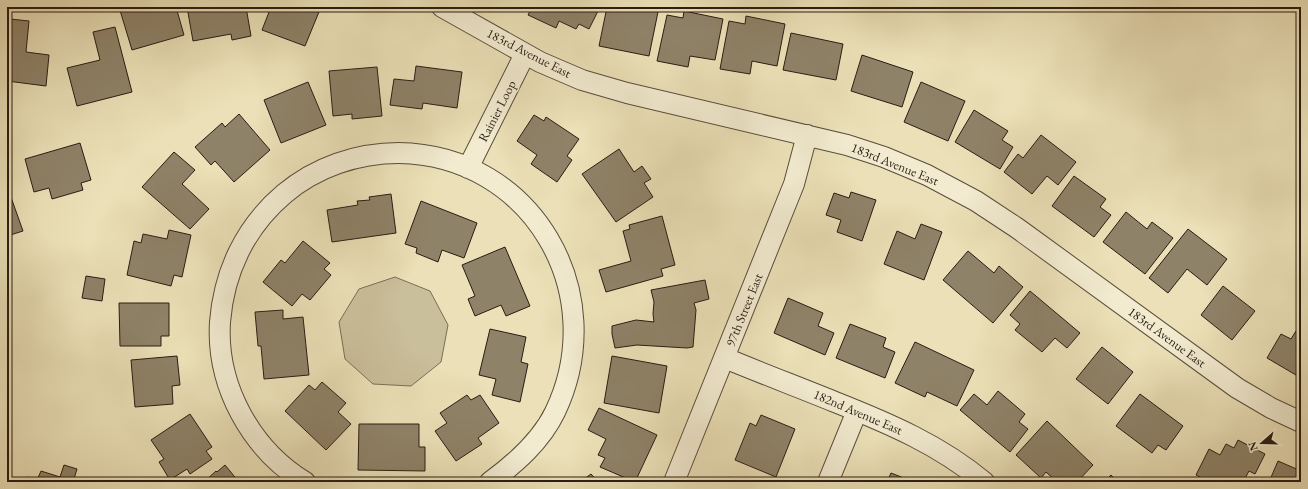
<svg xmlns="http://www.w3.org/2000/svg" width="1308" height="489" font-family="'EB Garamond',serif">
<rect width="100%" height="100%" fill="#ebe0b7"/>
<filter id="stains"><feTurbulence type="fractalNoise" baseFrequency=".005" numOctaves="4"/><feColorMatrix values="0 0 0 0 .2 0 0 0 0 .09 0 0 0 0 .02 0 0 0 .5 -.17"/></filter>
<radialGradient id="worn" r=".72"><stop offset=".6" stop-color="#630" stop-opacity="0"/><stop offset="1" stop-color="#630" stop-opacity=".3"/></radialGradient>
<path fill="#cabf9b" stroke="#7a6e57" d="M395,277L430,291L448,325L441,362L411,386L373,384L345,359L339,322L359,289Z"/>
<path fill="#8e8268" stroke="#2a1c13" d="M119,7H176L184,35L132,50Z
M187,7H246L251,36L232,40L231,34L193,41Z
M271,7H321L305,46L262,30Z
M532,7H600L589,29L579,24L576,29L559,21L556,28L528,15Z
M607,7H659L649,56L599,46Z
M684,11L723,19L715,60L690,56L688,67L657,61L667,15L683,18Z
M746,16L785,24L777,66L752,61L750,74L720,69L729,21L745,24Z
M10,19L29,21L26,52L49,55L46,86L7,81V43Z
M115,27L132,92L77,106L67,68L100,60L93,32Z
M791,33L843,44L836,80L783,70Z
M862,55L913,72L902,107L851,91Z
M416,66L462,72L457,108L423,103L422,109L390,105L394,79L414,81Z
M377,67L382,116L352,119V114L333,116L329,71Z
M308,82L326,125L281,143L264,100Z
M921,82L965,101L948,141L904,122Z
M974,110L1008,131L1002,140L1013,147L1000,169L955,142Z
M239,114L270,150L234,182L215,161L211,165L195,147L222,123L225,127Z
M534,115L544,121L546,117L579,139L567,156L572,160L557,182L531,164L537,155L517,141Z
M1041,135L1076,162L1058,185L1047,176L1032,194L1004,172L1018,154L1023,158Z
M80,143L91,180L81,183L83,190L52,199L49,188L34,192L25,159Z
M619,149L634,172L642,166L651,179L644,183L653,197L616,222L582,174Z
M174,152L195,170L182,184L209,209L190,229L142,187Z
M1074,176L1106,199L1100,207L1111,215L1094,237L1052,206Z
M7,186L23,231L7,236Z
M851,192L876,200L862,241L837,232L841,220L826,215L834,193L849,198Z
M391,194L396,233L332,242L327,210L358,205L357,201L370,200L369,197Z
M421,201L477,223L464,258L442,250L438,262L416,253L417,248L405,244Z
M1126,212L1147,229L1152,222L1173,238L1145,274L1103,242Z
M662,216L675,265L661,269L663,276L606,292L599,270L631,261L623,231L630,229L629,225Z
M921,224L942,232L924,280L884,264L897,231L915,239Z
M1188,229L1227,259L1207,285L1187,269L1168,293L1149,278Z
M169,230L191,235L182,277L174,275L171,286L127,275L134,241L141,243L143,234L167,239Z
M303,241L330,263L324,269L331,275L310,300L302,294L292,306L263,282L281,260L285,263Z
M505,247L530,306L506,316L501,305L475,316L468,299L475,296L462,265Z
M968,251L994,273L999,266L1023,287L993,323L943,280Z
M86,276L105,279L102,301L82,298Z
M705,280L709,299L694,303L696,310L693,347L687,348L637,345L615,348L612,334V326L636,320L654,322L653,314L654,302L651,290Z
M1223,286L1255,311L1232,340L1201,315Z
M1030,291L1080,333L1067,348L1055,338L1042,352L1015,330L1020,324L1010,315Z
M788,298L823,313L818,326L834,333L825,355L774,333Z
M119,303H169V336H161V346H120Z
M283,310V319L303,317L309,375L264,379L261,346H258L255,312Z
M850,324L886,338L883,347L895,352L885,378L836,358Z
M490,329L526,337L521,362L528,364L520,402L492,395L496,379L479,375Z
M1296,331L1301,334V378L1267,358L1281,334L1291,339Z
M915,342L974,370L957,406L927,392L925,397L895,383Z
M1102,347L1133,372L1108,404L1076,379Z
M177,356L180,385L172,386L173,404L135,407L131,360Z
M612,356L667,366L659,413L604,403Z
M322,382L346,403L338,412L351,424L326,450L285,411L309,385L315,390Z
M998,391L1025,414L1019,422L1028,429L1010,452L960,410L974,394L987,405Z
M1140,394L1183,426L1166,450L1158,445L1152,453L1116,426Z
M467,395L471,400L480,395L499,423L478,438L482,444L456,461L435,431L447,423L440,413Z
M599,408L657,435L635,482L600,467L605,458L598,455L606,439L588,430Z
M190,414L212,447L206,451L212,459L190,474L187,469L170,480L159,462L164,459L151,440Z
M761,415L795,429L776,477L735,460L750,423L756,426Z
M1047,421L1093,465L1077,482H1057L1046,472L1041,478L1016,455Z
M359,424H419V447H425V471L358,470Z
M1238,440L1265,454L1255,474L1249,471L1243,482H1209L1196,475L1209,449L1220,455L1226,444L1234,448Z
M1278,461L1301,471V482H1269Z
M64,465L77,469L73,482H26L28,477L37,480L41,471L60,477Z
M225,465L239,482H204L216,471L217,472Z
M891,473L914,482H887Z
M591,474L598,482H580Z
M1111,475L1118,482H1104Z
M729,477L742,482H727Z"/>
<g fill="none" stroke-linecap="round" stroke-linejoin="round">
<g stroke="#5a4d3c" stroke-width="22">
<path id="street" d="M442,7L540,62L582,80L627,93L847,145L884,157L927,175L976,201L1017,228L1237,388L1271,408L1301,422
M468,168L525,54
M725,358C761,373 798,387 835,402C888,423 940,445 984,482
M305,482C251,449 216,386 220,322C224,272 245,227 284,194C316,167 357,153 399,153C532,155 612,293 555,412C541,441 516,463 490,482
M674,482L794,184L807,135
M828,482L857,411"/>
</g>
<use href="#street" stroke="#f2ebd0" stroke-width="20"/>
</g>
<g text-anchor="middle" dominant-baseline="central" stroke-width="3" stroke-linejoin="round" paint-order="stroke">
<g font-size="13" fill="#2a1c13" stroke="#f2ebd0">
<text transform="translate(529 53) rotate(27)">183rd Avenue East</text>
<text transform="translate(497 111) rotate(-63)">Rainier Loop</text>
<text transform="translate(895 164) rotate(22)">183rd Avenue East</text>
<text transform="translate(744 310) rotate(-68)">97th Street East</text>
<text transform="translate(1167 337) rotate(36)">183rd Avenue East</text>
<text transform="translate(858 412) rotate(23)">182nd Avenue East</text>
</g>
</g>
<rect width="1308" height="489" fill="none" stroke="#ebe0b7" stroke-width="24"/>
<rect x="8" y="8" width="1292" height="473" fill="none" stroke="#2a1c13" stroke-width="2"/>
<rect x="12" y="12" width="1284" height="465" fill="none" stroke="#2a1c13"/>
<g transform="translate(1262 443) rotate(250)" stroke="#f2ebd0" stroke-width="3" paint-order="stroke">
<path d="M0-3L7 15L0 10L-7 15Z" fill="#2a1c13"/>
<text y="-6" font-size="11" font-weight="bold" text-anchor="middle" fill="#2a1c13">N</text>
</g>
<rect width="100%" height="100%" filter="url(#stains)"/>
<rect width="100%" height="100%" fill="url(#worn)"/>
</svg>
